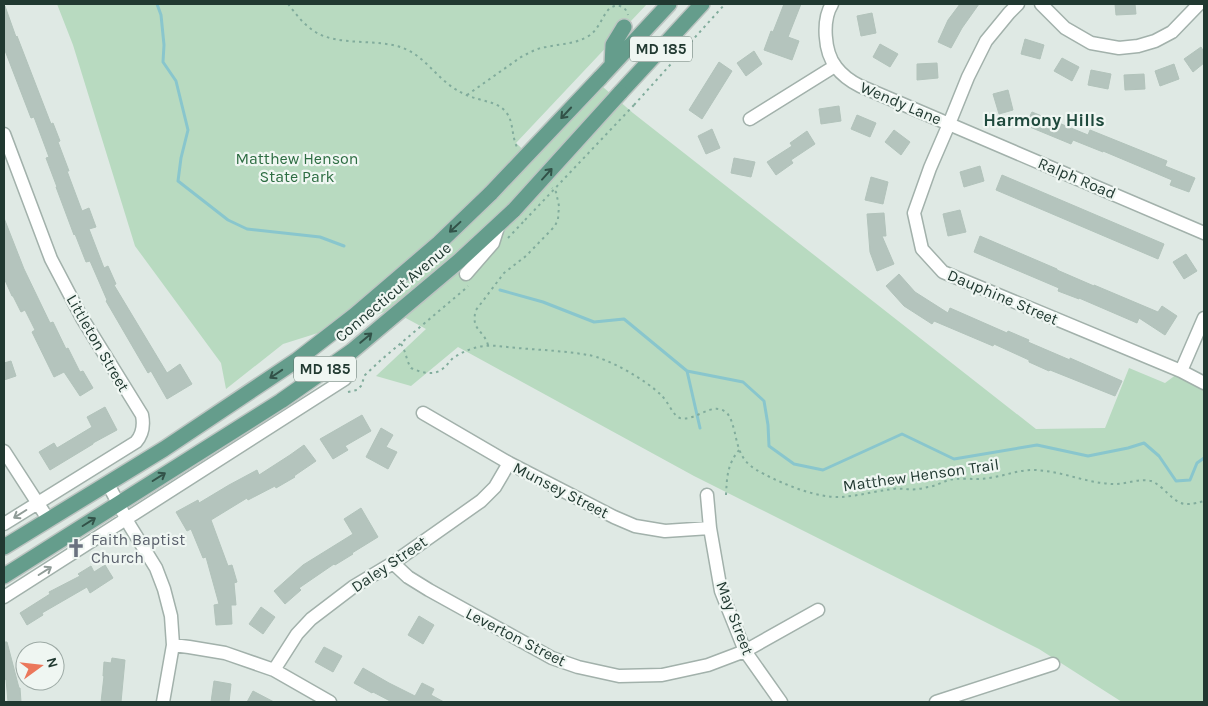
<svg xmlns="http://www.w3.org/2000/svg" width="1208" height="706" font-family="Karla,sans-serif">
<rect width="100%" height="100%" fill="#dfe9e4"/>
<path fill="#b8dac0" d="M57,4H647L516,143L534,160L603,87L633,113L1036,429L1105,428L1129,368L1165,383L1181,371L1204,383V702H1122L1039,649L694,476L458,347L411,386L376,376L426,329L391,310L283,344L226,389L221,363L135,246L73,45Z"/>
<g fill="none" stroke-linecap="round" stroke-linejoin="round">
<path stroke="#89c6cd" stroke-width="3" d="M157,4L161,15L164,45L163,62L176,81L188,130L181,158L178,181L228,220L247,229L320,237L344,246
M500,290L543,302L594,322L624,319L687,371L743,382L764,401L768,425L769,446L794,464L823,470L902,434L954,459L1037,445L1088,456L1128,448L1144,443L1159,456L1176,481L1190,480L1197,463L1204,458
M687,371L700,428"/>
</g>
<path fill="#b4c4bd" stroke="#b2c3bb" d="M784,4H801L788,37L799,41L792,60L764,50L771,31L773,32Z
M960,4H979L962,28L951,48L938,42L948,20Z
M1115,4H1135L1136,14L1116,15Z
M4,6H5L16,37L17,36L51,124L53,123L60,141L58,142L69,171H67L82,211L89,208L96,227L89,229L104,268L108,266L116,284L114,285L167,373L180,364L192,384L167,399L151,371L148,373L138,356L106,301L107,300L90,261L86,262L75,234L74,235L56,187H57L46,158L49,157L34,117L31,118L4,48Z
M872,13L876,33L861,36L857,16Z
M1025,39L1044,45L1040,59L1021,54Z
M880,44L898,54L890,67L873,57Z
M1201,47L1204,52V63L1193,72L1184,59Z
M754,51L762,64L746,76L737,63Z
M1062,58L1079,67L1072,81L1054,71Z
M719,62L732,71L702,119L689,110Z
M937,63L938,78L917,80V64Z
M1174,64L1179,79L1160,86L1155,71Z
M1091,70L1111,74L1108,89L1088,85Z
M1144,74L1145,89L1125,90L1124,75Z
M1008,90L1013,110L999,114L993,94Z
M839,106L841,121L821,124L819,109Z
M1032,112L1088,135L1090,130L1167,161L1165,166L1195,178L1189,192L1170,185L1172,180L1103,151V152L1073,140L1071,144L1025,125Z
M857,115L876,123L870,137L851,129Z
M712,129L720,148L706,154L698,136Z
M894,130L910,142L901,155L885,142Z
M807,131L815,144L791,160L793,163L776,175L767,162L792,146L790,143Z
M734,158L755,162L751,177L731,173Z
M980,166L984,181L964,187L960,172Z
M1002,175L1164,244L1158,259L996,190Z
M871,177L888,182L883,204L865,200Z
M960,210L966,232L948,236L943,214Z
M884,213L886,236H882L894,264L877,271L870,252L867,214Z
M4,218L24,269L50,323L53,322L66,349L68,348L80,372L83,371L93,388L80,396L64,372L54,377L32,332L35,330L25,310L21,312L13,296H12L4,278Z
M980,236L1057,269V270L1094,286V285L1158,312L1162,306L1177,316L1165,335L1139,318L1137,323L1079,298V299L1058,291L1059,288L974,252Z
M1186,254L1197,271L1184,279L1173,262Z
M899,274L915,292L948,313L950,308L1007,333L1008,331L1029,340L1028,342L1070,360V358L1122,381L1115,396L1050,370L1049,371L1029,362V360L994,344L993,346L934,321L932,324L904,306L886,286Z
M11,361L16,376L4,380V363Z
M105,407L117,430L93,443V444L50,470L39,452L54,443L57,448L92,427L87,417Z
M362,415L371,431L345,446L348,450L333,459L320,439Z
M381,428L393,435L386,447L397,452L388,469L366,457Z
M304,445L316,461L294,476L295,477L276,488L275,486L248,500L247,498L211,520L228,566L232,565L237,582L234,583L236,605H231L232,624L216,625L214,605L219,604L206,557L203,558L191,529L187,531L176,512L198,500L199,503L229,485L257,470L259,475L290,455Z
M361,508L378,537L352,553L353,554L335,565L334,564L299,588L301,590L285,604L274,591L303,565L353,534L344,519Z
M105,565L113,578L90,593L87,587L42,613L43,615L27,625L20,613L50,594L49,592L80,576L78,574L91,566L94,572Z
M261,607L275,617L263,634L249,624Z
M419,616L434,625L423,644L408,635Z
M4,642H7L19,688H20L21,702H8L6,679L4,680Z
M324,647L342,656L333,672L315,662Z
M112,658L125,660L121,702H101L104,676H103L104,662L111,663Z
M363,668L389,683L415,696L422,683L434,689L431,695L444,702H392L373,692L372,693L354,683Z
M214,681L231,684L229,702H211Z
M253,691L274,702H247Z"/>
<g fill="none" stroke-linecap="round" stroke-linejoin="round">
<g stroke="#a2b1ab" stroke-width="15">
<path id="minor" d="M832,4C822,20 824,52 836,67C842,75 852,82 860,86L1204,233
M1018,4L1009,13L986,41L968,77L949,124L930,168L914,213L922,249L943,272L1181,371L1204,383
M1041,4L1065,28L1091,43L1119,48L1138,46L1155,41L1172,32L1199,4
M750,119L835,66
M4,134L51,259L82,318L142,415C144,425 143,434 136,442L4,524
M466,274L493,243L499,224
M1181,371L1204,318
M423,413L509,463L614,517L635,526L665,531L710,528
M4,451L48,519
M108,484L130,526L156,568L164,589L171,616L173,645L163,702
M707,495L710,528L721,591L745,651L781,702
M393,563L408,577L429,590L552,658L578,667L619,676L662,675L708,665L745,651L818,610
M4,597L345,379
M173,645L189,647L225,653L274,670L330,702
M274,670L297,634L311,619L353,587L393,563L481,501L495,487L509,463
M936,702L1053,664"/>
</g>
<g stroke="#bcc4c1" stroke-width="18">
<path id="major" d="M612,65L613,45L624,27
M600,78L669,4
M620,93L702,4
M4,547L164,449L297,360L355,315L439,243L491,193
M4,576L281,401L352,351L459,261L514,210"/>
</g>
<path stroke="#81ac9c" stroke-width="2" stroke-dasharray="2.5 4" stroke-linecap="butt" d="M288,4C296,14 303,24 314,31C337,47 377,38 403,48C425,56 437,79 457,90C463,94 471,97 478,99C488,102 498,103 505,111C514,120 511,135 517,147
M467,95L521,57C529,53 537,48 546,47C560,44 574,44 587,37C598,31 601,19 608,10C616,2 626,6 628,15
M634,105L725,4
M508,238L525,220
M401,344C406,351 406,360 411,368C420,372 432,376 441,370C446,367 449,362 453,358C461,353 469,349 478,347C491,344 504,347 517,348C541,350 565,351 588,355C608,358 646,380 661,395C668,401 673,416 680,418C696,422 712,400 727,413C731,418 732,423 734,429C739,452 741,463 764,474C785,485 817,498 841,497C858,496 876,491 893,489C898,488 902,489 906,489C913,490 921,489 928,487C937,486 945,480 954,479C965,478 977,480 989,478C1004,476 1018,470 1032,470C1061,470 1087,484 1115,484C1127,484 1140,478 1151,481C1155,482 1158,485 1162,488C1178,503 1181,508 1204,501
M488,345C484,330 470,330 476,310L504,273L526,256L555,226L558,219L559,206L556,192L552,188
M348,392L357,390L361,386L365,375L381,360L465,289L468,286
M726,495C727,477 727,465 739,450"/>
<use href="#minor" stroke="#fff" stroke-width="12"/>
<use href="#major" stroke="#659d8c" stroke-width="15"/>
<g stroke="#bcc4c1" stroke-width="18" stroke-linecap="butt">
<path id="major-bridge" d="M491,193L600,78
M514,210L620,93"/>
</g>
<path stroke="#81ac9c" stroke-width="2" stroke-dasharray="2.5 4" stroke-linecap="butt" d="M525,220L634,105"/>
<use href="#major-bridge" stroke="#659d8c" stroke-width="15"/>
</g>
<defs><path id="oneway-shaft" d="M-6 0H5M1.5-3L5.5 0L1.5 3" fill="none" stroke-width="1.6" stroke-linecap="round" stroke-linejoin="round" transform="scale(1.25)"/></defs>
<g stroke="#325248">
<use href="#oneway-shaft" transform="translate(566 113) rotate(133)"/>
<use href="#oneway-shaft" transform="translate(547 174) rotate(-48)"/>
<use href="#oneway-shaft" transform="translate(455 227) rotate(137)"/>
<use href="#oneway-shaft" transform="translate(366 338) rotate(-40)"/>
<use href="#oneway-shaft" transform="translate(276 374) rotate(146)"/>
<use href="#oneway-shaft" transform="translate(159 477) rotate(-32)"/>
<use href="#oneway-shaft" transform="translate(89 522) rotate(-32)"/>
</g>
<g stroke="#909c98">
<use href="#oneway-shaft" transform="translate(20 514) rotate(148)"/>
<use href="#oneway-shaft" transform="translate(45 571) rotate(-32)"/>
</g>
<defs>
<g id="church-bare" transform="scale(1.5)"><path d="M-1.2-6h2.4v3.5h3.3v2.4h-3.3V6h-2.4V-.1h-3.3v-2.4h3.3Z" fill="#6b7280" stroke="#eff6f2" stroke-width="2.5" paint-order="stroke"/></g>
</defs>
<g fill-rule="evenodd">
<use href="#church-bare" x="76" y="548"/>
</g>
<g text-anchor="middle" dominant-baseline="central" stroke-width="4.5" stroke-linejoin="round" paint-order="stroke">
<g fill="#eff6f2" stroke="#5f726b" stroke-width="1">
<rect x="630" y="36.5" width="62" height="25" rx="4"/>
<rect x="294" y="356.5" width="62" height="25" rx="4"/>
</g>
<g font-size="15" font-weight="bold" fill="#213931">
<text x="661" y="49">MD 185</text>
<text x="325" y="369">MD 185</text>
</g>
<g font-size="16" fill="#213931" stroke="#eff6f2">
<text transform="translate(901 103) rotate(23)">Wendy Lane</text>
<text transform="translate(1077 178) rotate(23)">Ralph Road</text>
<text transform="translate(393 292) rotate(-40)">Connecticut Avenue</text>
<text transform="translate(1003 297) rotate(23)">Dauphine Street</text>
<text transform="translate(98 343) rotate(60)">Littleton Street</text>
<text transform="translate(921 475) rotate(-8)">Matthew Henson Trail</text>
<text transform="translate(561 490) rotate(27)">Munsey Street</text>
<text transform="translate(389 564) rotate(-34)">Daley Street</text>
<text transform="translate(735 618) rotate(69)">May Street</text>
<text transform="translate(516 637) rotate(27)">Leverton Street</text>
</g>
<g font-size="16" fill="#2d6d42" stroke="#eff6f2">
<text x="297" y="158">Matthew Henson<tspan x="297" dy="18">State Park</tspan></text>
</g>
<g font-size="16" fill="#5b616d" stroke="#eff6f2" text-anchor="start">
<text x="91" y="539">Faith Baptist<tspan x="91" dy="18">Church</tspan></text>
</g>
<g font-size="18" font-weight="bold" fill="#1e493c" stroke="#eff6f2">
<text x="1044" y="120">Harmony Hills</text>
</g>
</g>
<rect width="1208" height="706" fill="none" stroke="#213931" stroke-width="10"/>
<g transform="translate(40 666) rotate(75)"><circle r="24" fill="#eff6f2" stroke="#9daaa5"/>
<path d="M0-4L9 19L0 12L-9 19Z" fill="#eb775b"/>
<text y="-8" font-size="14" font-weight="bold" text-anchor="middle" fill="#213931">N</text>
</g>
</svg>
